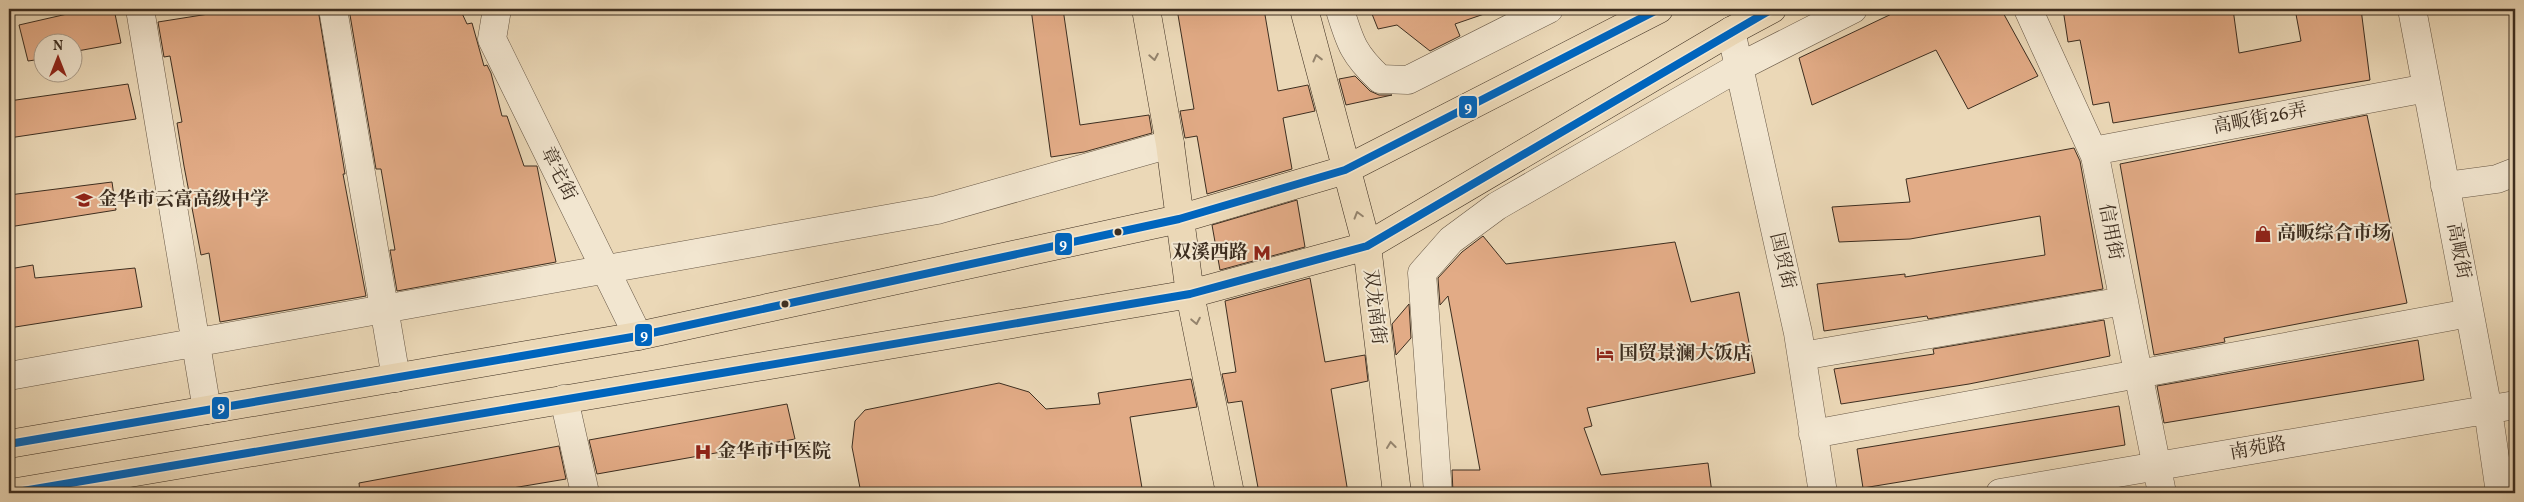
<svg xmlns="http://www.w3.org/2000/svg" width="2524" height="502" font-family="Vollkorn,'Noto Serif SC',serif">
<rect width="100%" height="100%" fill="#ebd8b7"/>
<filter id="stains"><feTurbulence type="fractalNoise" baseFrequency=".004" numOctaves="4"/><feColorMatrix values="0 0 0 0 .2 0 0 0 0 .09 0 0 0 0 .02 0 0 0 .5 -.17"/></filter>
<radialGradient id="worn" r=".72"><stop offset=".6" stop-color="#630" stop-opacity="0"/><stop offset="1" stop-color="#630" stop-opacity=".3"/></radialGradient>
<path fill="#e2ab86" stroke="#3d2e20" d="M89,9H114L121,43L72,52V42H42V59L28,61L19,25Z
M240,9H318L345,174H343L366,296L220,322L209,253L201,255L184,166L177,123L182,122L170,56L164,57L158,22Z
M349,9H460L467,24L472,23L484,66L487,65L491,73L502,116H507L524,166H537L556,262L397,291L390,250H395L381,169H376Z
M1031,9H1063L1080,125L1149,115L1152,133L1084,152L1051,157Z
M1177,9H1264L1278,91L1308,85L1315,111L1283,118L1292,169L1207,194L1197,136L1185,138L1180,111L1194,109Z
M1370,9H1490V12L1455,24L1460,36L1430,51L1397,25L1378,29Z
M1902,9H2001L2038,76L1968,109L1936,50L1812,105L1799,58Z
M2063,9H2233L2239,53L2301,41L2295,9H2361L2370,80L2113,123L2109,102L2093,105L2080,40L2068,42Z
M1355,76L1370,91L1379,95H1392L1346,105L1339,79Z
M128,84L136,119L9,138V101Z
M2367,115L2407,303L2224,338L2225,342L2154,355L2120,164Z
M2074,148L2080,161L2103,289L1928,319L1927,316L1824,331L1817,284L1905,274V277L2045,255L2040,216L1910,239L1839,242L1832,207L1910,202L1906,179Z
M112,182L116,210L9,227V195Z
M1297,200L1305,247L1220,270L1212,225Z
M1483,236L1506,264L1675,242L1691,302L1739,292L1755,373L1587,408L1592,426L1584,428L1601,475L1708,463L1712,493H1453L1452,470H1480L1448,296L1440,305L1438,278L1462,252Z
M33,265L35,278L135,268L142,307L9,328V269Z
M1310,278L1325,362L1365,355L1368,381L1331,389L1348,493H1259L1242,401L1228,403L1222,374L1236,372L1225,301Z
M1409,304L1411,338L1396,355L1392,324Z
M2104,320L2110,356L1969,384L1841,404L1834,369L1934,354L1933,349Z
M2418,340L2424,380L2164,423L2157,386Z
M1191,379L1197,407L1130,417L1142,488L1108,493H861L852,447L855,421L865,410L999,383L1029,392L1046,409L1100,404L1098,393Z
M787,404L795,439L597,474L589,440Z
M2119,406L2125,445L1863,488L1857,449Z
M559,446L566,479L483,493H360L359,483Z"/>
<g fill="none" stroke-linecap="round" stroke-linejoin="round">
<g stroke="#685846" stroke-width="29">
<path id="minor" d="M140,9L207,410
M333,9L396,378
M497,9L492,39L638,336
M2028,9L2095,156L2162,493
M2412,9L2488,410L2500,493
M1340,10C1350,43 1354,55 1380,79L1408,80L1549,9
M1731,31L1798,333L1823,493
M2093,151L2427,88
M2445,186L2497,179L2515,172
M1802,356L2124,301
M9,376L937,210L1170,144
M564,399L585,493
M1813,434L2469,313
M1438,493L1422,273L1451,240L1497,206L1739,67L1853,9
M2000,493L2515,405"/>
</g>
<g stroke="#3d2e20" stroke-width="29">
<path id="major" d="M1146,9L1170,144L1190,294L1230,493
M1304,9L1367,246L1397,493
M9,444L638,336L1179,219L1345,170L1659,9
M11,493L1190,294L1367,246L1731,31L1772,9"/>
</g>
<use href="#minor" stroke="#f2e6d0" stroke-width="28"/>
<use href="#major" stroke="#ebd8b7" stroke-width="28"/>
<g stroke="#f2e6d0" stroke-width="11">
<path id="bus-1" d="M9,444L638,336L1179,219L1345,170L1659,9
M11,493L1190,294L1367,246L1772,9"/>
</g>
<use href="#bus-1" stroke="#0065bd" stroke-width="8"/>
</g>
<defs><path id="oneway-chevron" d="M-2-3.5L2.5 0L-2 3.5" fill="none" stroke-width="1.6" stroke-linecap="round" stroke-linejoin="round" transform="scale(1.25)"/></defs>
<g stroke="#94836c">
<use href="#oneway-chevron" transform="translate(1154 57) rotate(80)"/>
<use href="#oneway-chevron" transform="translate(1317 58) rotate(-104)"/>
<use href="#oneway-chevron" transform="translate(1358 215) rotate(-106)"/>
<use href="#oneway-chevron" transform="translate(1196 321) rotate(79)"/>
<use href="#oneway-chevron" transform="translate(1391 445) rotate(-97)"/>
</g>
<defs>
<g id="school-bare" transform="scale(1.35)"><path d="M0-5L7-2L0 1L-7-2ZM-4 1L0 2.5L4 1V4Q0 6-4 4Z" fill="#8f2418" stroke="#f2e6d0" stroke-width="2.5" paint-order="stroke"/></g>
<g id="shop-bare" transform="scale(1.35)"><path d="M-5-2.5h2.3a2.7 3.5 0 0 1 5.4 0H5L5.5 6h-11ZM-1.5-2.5h3a1.5 2.3 0 0 0-3 0Z" fill="#8f2418" stroke="#f2e6d0" stroke-width="2.5" paint-order="stroke"/></g>
<g id="metro-bare" transform="scale(1.35)"><path d="M-5.5 5V-5H-3L0 0L3-5H5.5V5H3V-.5L0 4L-3-.5V5Z" fill="#8f2418" stroke="#f2e6d0" stroke-width="2.5" paint-order="stroke"/></g>
<g id="hotel-bare" transform="scale(1.35)"><path d="M-6-4.5h1.5V1H6V5H4.5V3h-9V5H-6ZM-4 0a1.8 1.8 0 1 1 3.6 0ZM.5 0V-2.5h3Q6-2.5 6 0Z" fill="#8f2418" stroke="#f2e6d0" stroke-width="2.5" paint-order="stroke"/></g>
<g id="hospital-bare" transform="scale(1.35)"><path d="M-5-5h3v3.5h4V-5h3V5h-3V1.5h-4V5h-3Z" fill="#8f2418" stroke="#f2e6d0" stroke-width="2.5" paint-order="stroke"/></g>
</defs>
<g fill-rule="evenodd">
<use href="#school-bare" x="84" y="200"/>
<use href="#shop-bare" x="2263" y="234"/>
<use href="#metro-bare" x="1262" y="253"/>
<use href="#hotel-bare" x="1605" y="354"/>
<use href="#hospital-bare" x="703" y="452"/>
</g>
<g fill="#3d2e20" stroke="#f2e6d0" stroke-width="2">
<circle cx="1118" cy="232" r="4.5"/>
<circle cx="785" cy="304" r="4.5"/>
</g>
<g text-anchor="middle" dominant-baseline="central" stroke-width="4" stroke-linejoin="round" paint-order="stroke">
<g font-size="19" fill="#3d2e20" stroke="#f2e6d0">
<text transform="translate(2260 119) rotate(-11)">高畈街26弄</text>
<text transform="translate(558 174) rotate(64)">章宅街</text>
<text transform="translate(2110 232) rotate(79)">信用街</text>
<text transform="translate(2458 251) rotate(79)">高畈街</text>
<text transform="translate(1782 261) rotate(77)">国贸街</text>
<text transform="translate(1374 307) rotate(83)">双龙南街</text>
<text transform="translate(2258 449) rotate(-10)">南苑路</text>
</g>
<g font-size="19" font-weight="bold" fill="#3d2e20" stroke="#f2e6d0" text-anchor="start">
<text x="98" y="200">金华市云富高级中学</text>
<text x="2277" y="234">高畈综合市场</text>
<text x="1248" y="253" text-anchor="end">双溪西路</text>
<text x="1619" y="354">国贸景澜大饭店</text>
<text x="717" y="452">金华市中医院</text>
</g>
</g>
<g stroke="#f2e6d0" stroke-width="2">
<rect x="1458" y="95" width="20" height="24" rx="5" fill="#0065bd"/>
<rect x="1054" y="232" width="19" height="24" rx="5" fill="#0065bd"/>
<rect x="634" y="323" width="19" height="24" rx="5" fill="#0065bd"/>
<rect x="211" y="396" width="19" height="24" rx="5" fill="#0065bd"/>
</g>
<g font-size="14" text-anchor="middle" font-weight="bold" fill="#fff">
<text x="1468" y="112">9</text>
<text x="1063" y="249">9</text>
<text x="644" y="340">9</text>
<text x="221" y="412">9</text>
</g>
<rect width="2524" height="502" fill="none" stroke="#ebd8b7" stroke-width="30"/>
<rect x="10" y="10" width="2504" height="482" fill="none" stroke="#3d2e20" stroke-width="2.5"/>
<rect x="15" y="15" width="2494" height="472" fill="none" stroke="#3d2e20"/>
<g transform="translate(58 58)"><circle r="24" fill="#f2e6d0" stroke="#aa9c8a"/>
<path d="M0-4L9 19L0 12L-9 19Z" fill="#8f2418"/>
<text y="-8" font-size="14" font-weight="bold" text-anchor="middle" fill="#3d2e20">N</text>
</g>
<rect width="100%" height="100%" filter="url(#stains)"/>
<rect width="100%" height="100%" fill="url(#worn)"/>
</svg>
